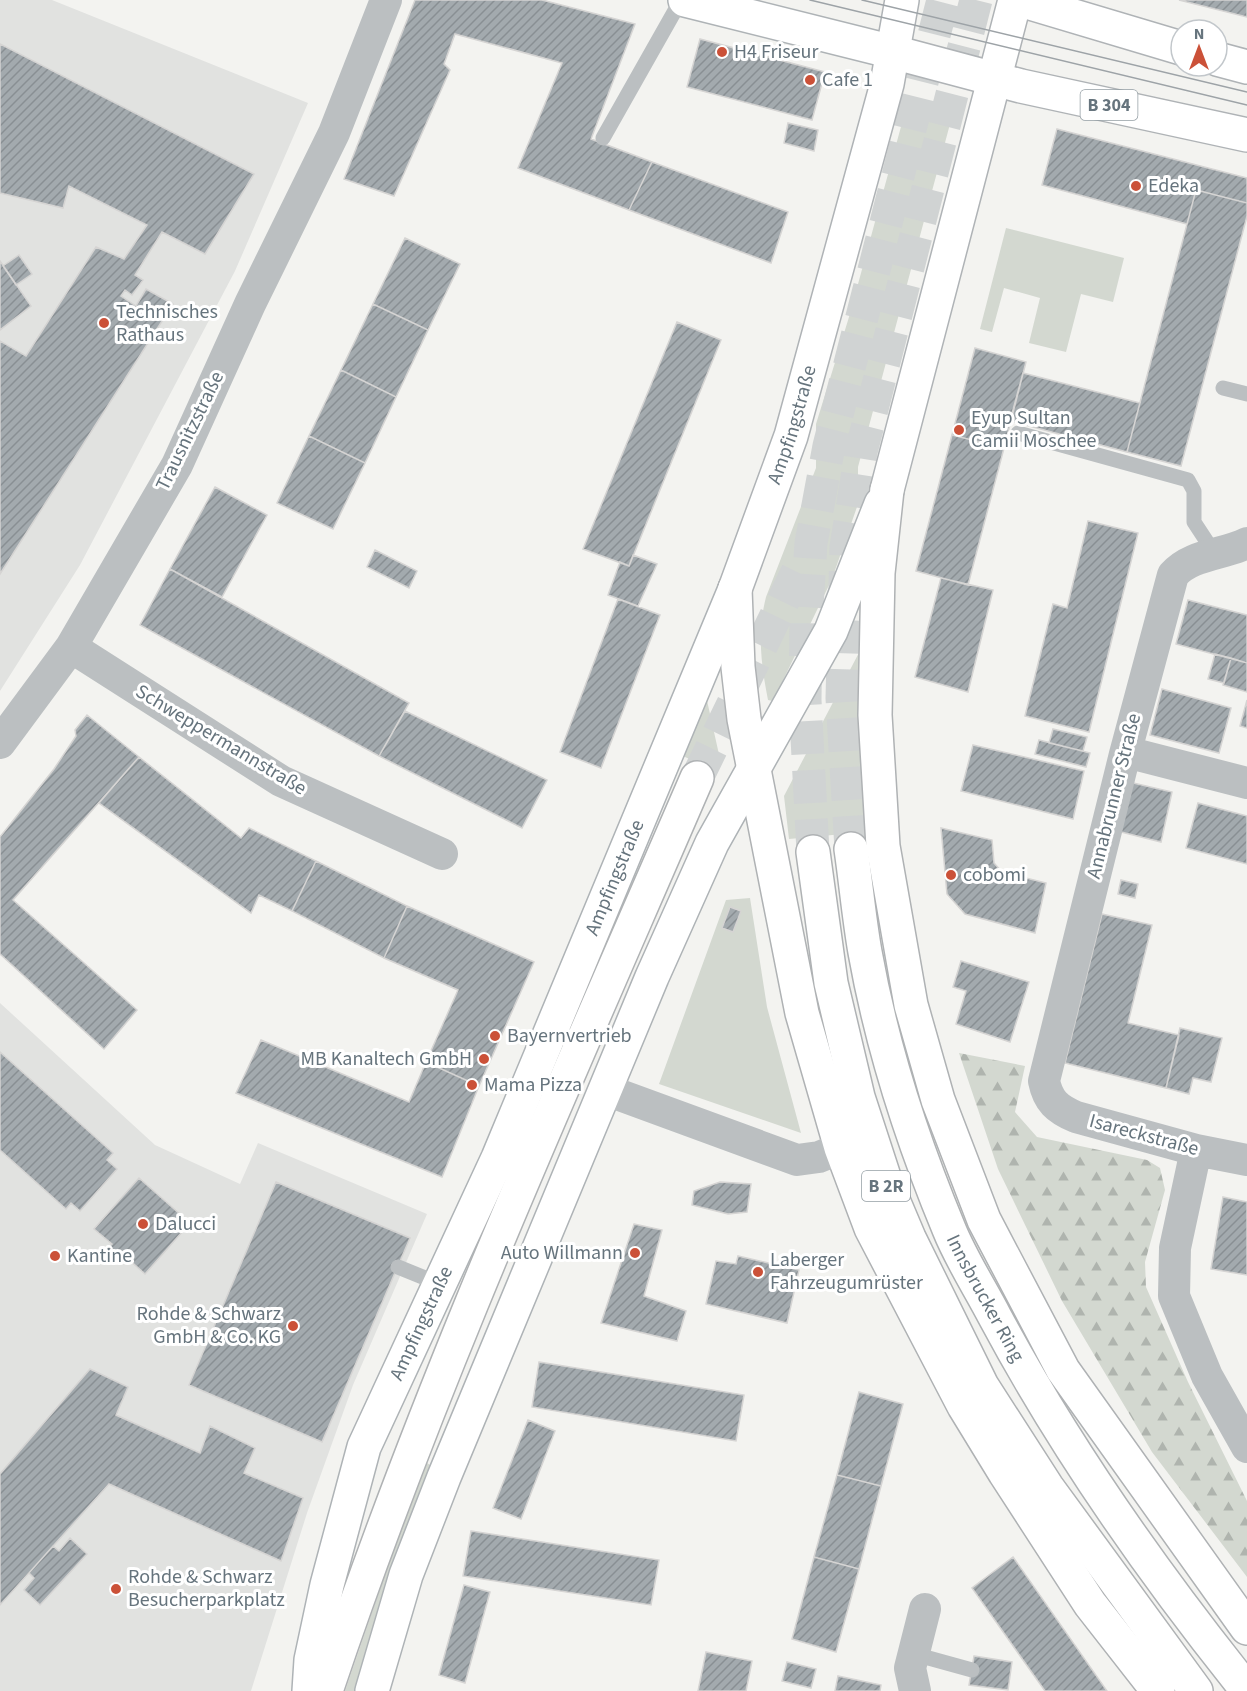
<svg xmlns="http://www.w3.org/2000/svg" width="1247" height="1691" font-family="'Source Sans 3',sans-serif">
<defs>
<pattern id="forest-firs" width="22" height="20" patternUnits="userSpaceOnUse" patternTransform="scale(1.5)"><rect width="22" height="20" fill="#d3d8d0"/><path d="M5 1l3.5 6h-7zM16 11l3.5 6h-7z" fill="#afb4ae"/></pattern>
<pattern id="building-hatch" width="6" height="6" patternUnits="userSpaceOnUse" patternTransform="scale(1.5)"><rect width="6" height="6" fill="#a3aaae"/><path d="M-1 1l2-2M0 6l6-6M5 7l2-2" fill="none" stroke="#898f93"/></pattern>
</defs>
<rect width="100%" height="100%" fill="#f3f3f0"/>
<path fill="#e1e2e0" d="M0,0H52L308,103L235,271L80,565L0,691Z
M0,1003L155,1145L240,1184L258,1143L427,1214L353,1385L307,1513L251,1691H0Z"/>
<path fill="#d3d8d0" d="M905,112L950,124L858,467V504L832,579L773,701L768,700C761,665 757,632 766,597L816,468V424L849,317Z
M1006,228L1124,258L1113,302L1081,294L1066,352L1029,343L1040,298L1004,288L992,332L980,329Z
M863,645L860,745L865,832L789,839L784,796Z
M706,696L720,759L716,772L679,754Z
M750,898L767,1007L801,1133L659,1084L726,900Z
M424,1461L433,1467L358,1691H345Z"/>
<path fill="url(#forest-firs)" d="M959,1053L1025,1066L1015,1112L1037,1137L1147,1160L1160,1168L1165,1190L1145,1262L1146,1287L1188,1382L1247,1501V1577L1152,1452L1062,1301L998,1169Z"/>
<path fill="url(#building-hatch)" stroke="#d5d4d3" stroke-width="1.5" d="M415,0H542L635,24L591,139L652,162L629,210L518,168L562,63L455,34L444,64L450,70L394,196L344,179Z
M1179,0H1247V17Z
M700,39L825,72L812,120L687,87Z
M0,44L254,174L205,254L162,232L135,275L143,280L132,295L125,290L121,296L136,306L146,289L173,304L0,574V341L26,356L96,247L124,259L147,225L69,186L63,208L0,193Z
M788,123L818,130L814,151L784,143Z
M1057,129L1247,178V203L1196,190L1187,224L1042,185Z
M652,162L788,212L771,263L629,210Z
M1196,190L1247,203V216L1181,466L1127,452Z
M405,238L460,264L428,330L373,304Z
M19,255L32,274L16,285L3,266Z
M0,261L31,306L0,330Z
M373,304L428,330L396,397L341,370Z
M677,322L721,340L629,566L583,549Z
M975,348L1026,362L1004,448L952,435Z
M341,370L396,397L365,463L309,436Z
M1023,373L1140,403L1127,452L1010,421Z
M952,435L1004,448L968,585L916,571Z
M309,436L365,463L333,529L277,503Z
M215,487L267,515L222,597L170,569Z
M1088,521L1138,533L1089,732L1025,716L1053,604L1067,608Z
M375,550L417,571L409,588L367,567Z
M633,555L657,564L638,606L608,595L620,562L629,566Z
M170,569L409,703L379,756L140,625Z
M941,578L993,590L968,692L915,677Z
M618,599L660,615L601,768L560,752Z
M1188,600L1247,615V663L1176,644Z
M1215,654L1231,658L1224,683L1208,679Z
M1231,658L1247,663V692L1223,685Z
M1162,689L1231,708L1219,753L1150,735Z
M1247,700V728L1240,726Z
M405,711L547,780L522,828L379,756Z
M87,715L139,757L13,900L137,1010L104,1049L0,954V837L54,769L76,736L75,730Z
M1053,729L1087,737L1083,751L1049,743Z
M1039,740L1090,753L1086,767L1035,754Z
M973,745L1084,771L1073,819L961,791Z
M139,757L241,838L249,828L316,861L292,911L259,895L251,913L99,803Z
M1129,782L1172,792L1161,842L1117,831Z
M1198,803L1247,816V864L1186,848Z
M941,828L992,840L994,863L1002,872L1046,883L1035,933L965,914L947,894Z
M316,861L407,906L384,958L292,911Z
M1121,880L1138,884L1135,898L1118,894Z
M407,906L534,962L479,1086L426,1062L458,990L384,958Z
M730,907L741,911L733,932L722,928Z
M1102,914L1152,925L1128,1023L1179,1035L1166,1088L1065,1063Z
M961,961L1029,982L1010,1042L956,1024L966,991L953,987Z
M1180,1028L1222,1038L1211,1082L1193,1078L1189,1094L1166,1088Z
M261,1040L409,1102L426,1062L479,1086L442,1177L236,1093Z
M0,1052L113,1153L107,1160L117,1169L80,1211L71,1203L66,1209L0,1150Z
M139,1178L190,1223L145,1274L126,1257L121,1262L107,1249L112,1244L94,1229Z
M276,1182L410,1238L322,1442L189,1385Z
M720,1182L751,1184L747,1212L728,1214L692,1205L694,1191Z
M1223,1197L1247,1202V1275L1211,1269Z
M634,1224L662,1230L644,1296L686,1311L677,1341L601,1323Z
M738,1256L799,1270L787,1323L706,1304L716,1261L736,1264Z
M539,1362L744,1395L736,1441L532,1407Z
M90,1369L128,1387L116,1415L200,1453L210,1426L255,1448L244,1473L303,1498L281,1561L109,1484L0,1605V1474Z
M859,1392L903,1404L881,1486L837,1475Z
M528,1420L555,1431L521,1519L493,1508Z
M837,1475L881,1486L859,1569L814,1557Z
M471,1531L659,1560L651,1605L463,1576Z
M70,1538L87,1554L40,1605L24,1590L34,1578L29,1573L53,1546L59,1551Z
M814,1557L859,1569L836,1652L792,1639Z
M1013,1557L1107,1691H1045L972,1588Z
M464,1585L490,1592L465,1683L439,1675Z
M706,1652L752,1661L746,1691H698Z
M974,1656L1012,1662L1008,1690L969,1685Z
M787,1662L816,1669L811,1688L782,1681Z
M838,1676L881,1685L880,1691H835Z"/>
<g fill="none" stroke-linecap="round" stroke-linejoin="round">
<path stroke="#d0d3d3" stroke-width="33" stroke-dasharray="33 16" stroke-linecap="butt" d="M697,778L804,558
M851,849L842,698L846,547L861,452L976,0
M813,852L805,700L806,622L811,543L829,446L943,0"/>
<g stroke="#aeb3b6" stroke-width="36">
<g id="secondary">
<path d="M685,0L893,52"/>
<path id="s1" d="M309,1691L311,1660L327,1585L364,1447L498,1158L735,589"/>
<path d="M372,1691L406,1575L444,1477L652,977L712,843L831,631L881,504"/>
</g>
</g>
<g stroke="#afb3b6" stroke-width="36">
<g id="primary">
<path d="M1020,0L1181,48"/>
<path d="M893,52L1021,86L1247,135"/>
<path d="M1217,59L1247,67"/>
<path d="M887,490L1015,0"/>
<path id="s2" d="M735,589L791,436L887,84L902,0"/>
</g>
</g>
<g stroke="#afb2b4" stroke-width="36">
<g id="trunk">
<path d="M887,490L878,573L875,715L883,846L911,1005L938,1100L984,1220L1063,1370L1247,1628"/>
<path d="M735,589L738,667L744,719L802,1013L841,1148L871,1228L964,1406L1005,1473L1090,1604L1158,1691"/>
<path id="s3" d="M851,849C856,883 859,918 865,952C882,1047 912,1140 949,1229C961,1259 980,1288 995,1317C1066,1450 1153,1573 1247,1690"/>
<path d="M813,852L831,983L858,1097L887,1186L909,1238L982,1386L1047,1487L1196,1691"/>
<path d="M326,1691C430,1380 567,1079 697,778"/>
</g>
</g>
<path stroke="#bbbfc1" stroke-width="15" d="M603,138L681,0
M1223,388L1247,394
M1018,433L1188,480L1194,491V522L1215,554
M398,1267L440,1284
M914,1654L972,1670"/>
<path stroke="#bbbfc1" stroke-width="32" d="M1247,543C1223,555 1191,554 1173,575L1125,754L1044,1081C1048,1101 1057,1109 1076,1117L1196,1150L1247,1160
M71,647L281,781L442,854
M0,743L71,647L177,465L250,304L334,133L386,0
M1126,752L1247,783
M606,1090L797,1160L819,1157L841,1148
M1196,1150L1175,1248L1174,1296L1207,1376L1247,1447
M915,1691L910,1668L925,1609"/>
<use href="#secondary" stroke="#fff" stroke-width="33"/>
<use href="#primary" stroke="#fff" stroke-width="33"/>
<use href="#trunk" stroke="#fff" stroke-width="33"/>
<path stroke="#9da3a7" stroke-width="1.5" d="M810,0L1247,105
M862,0L1247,92"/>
</g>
<g fill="#cb5138" stroke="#fff" stroke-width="2">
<circle cx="722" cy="52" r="6"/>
<circle cx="810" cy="80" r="6"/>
<circle cx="1136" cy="186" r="6"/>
<circle cx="104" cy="323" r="6"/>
<circle cx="959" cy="430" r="6"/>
<circle cx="951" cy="875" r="6"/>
<circle cx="495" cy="1036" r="6"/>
<circle cx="484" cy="1059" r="6"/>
<circle cx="472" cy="1085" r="6"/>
<circle cx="143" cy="1224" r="6"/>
<circle cx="635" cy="1253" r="6"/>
<circle cx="55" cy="1256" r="6"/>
<circle cx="758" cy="1272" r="6"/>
<circle cx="293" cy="1326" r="6"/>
<circle cx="116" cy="1589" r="6"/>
</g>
<g text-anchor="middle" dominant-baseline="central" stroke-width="6" stroke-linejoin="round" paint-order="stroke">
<g fill="#fff" stroke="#949ea4" stroke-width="1.5">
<rect x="1080.5" y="90" width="57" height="30" rx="4.5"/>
<rect x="862" y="1171" width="48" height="30" rx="4.5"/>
</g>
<g font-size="18" font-weight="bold" fill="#66747d">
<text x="1109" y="105">B 304</text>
<text x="886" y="1186">B 2R</text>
</g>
<g font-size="20" fill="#66747d" stroke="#fff" text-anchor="start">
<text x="734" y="52">H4 Friseur</text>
<text x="822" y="80">Cafe 1</text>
<text x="1148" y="186">Edeka</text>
<text x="116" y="312">Technisches<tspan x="116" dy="23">Rathaus</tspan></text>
<text x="971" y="418">Eyup Sultan<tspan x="971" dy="23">Camii Moschee</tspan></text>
<text x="963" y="875">cobomi</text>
<text x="507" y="1036">Bayernvertrieb</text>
<text x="472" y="1059" text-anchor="end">MB Kanaltech GmbH</text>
<text x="484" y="1085">Mama Pizza</text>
<text x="155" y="1224">Dalucci</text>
<text x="623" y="1253" text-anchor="end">Auto Willmann</text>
<text x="67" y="1256">Kantine</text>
<text x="770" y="1260">Laberger<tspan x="770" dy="23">Fahrzeugumrüster</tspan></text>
<text x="281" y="1314" text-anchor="end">Rohde &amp; Schwarz<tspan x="281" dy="23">GmbH &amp; Co. KG</tspan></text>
<text x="128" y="1577">Rohde &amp; Schwarz<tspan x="128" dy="23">Besucherparkplatz</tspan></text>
</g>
<g font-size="20" fill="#66747d" stroke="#fff">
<text stroke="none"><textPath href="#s2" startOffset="174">Ampfingstraße</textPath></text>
<text transform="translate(190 431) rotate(-64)">Trausnitzstraße</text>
<text transform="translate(221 740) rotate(31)">Schweppermannstraße</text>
<text transform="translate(1114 796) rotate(-76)">Annabrunner Straße</text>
<text stroke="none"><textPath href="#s1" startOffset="873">Ampfingstraße</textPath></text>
<text transform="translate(1144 1135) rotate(15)">Isareckstraße</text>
<text stroke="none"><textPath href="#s3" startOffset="472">Innsbrucker Ring</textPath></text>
<text stroke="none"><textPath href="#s1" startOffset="387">Ampfingstraße</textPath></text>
</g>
</g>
<g transform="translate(1199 48)"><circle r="28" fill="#ffffff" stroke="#c2c7cb" stroke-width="1.5"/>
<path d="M0-4.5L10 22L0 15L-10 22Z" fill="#cb5138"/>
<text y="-9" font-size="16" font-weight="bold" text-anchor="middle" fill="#66747d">N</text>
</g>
</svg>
